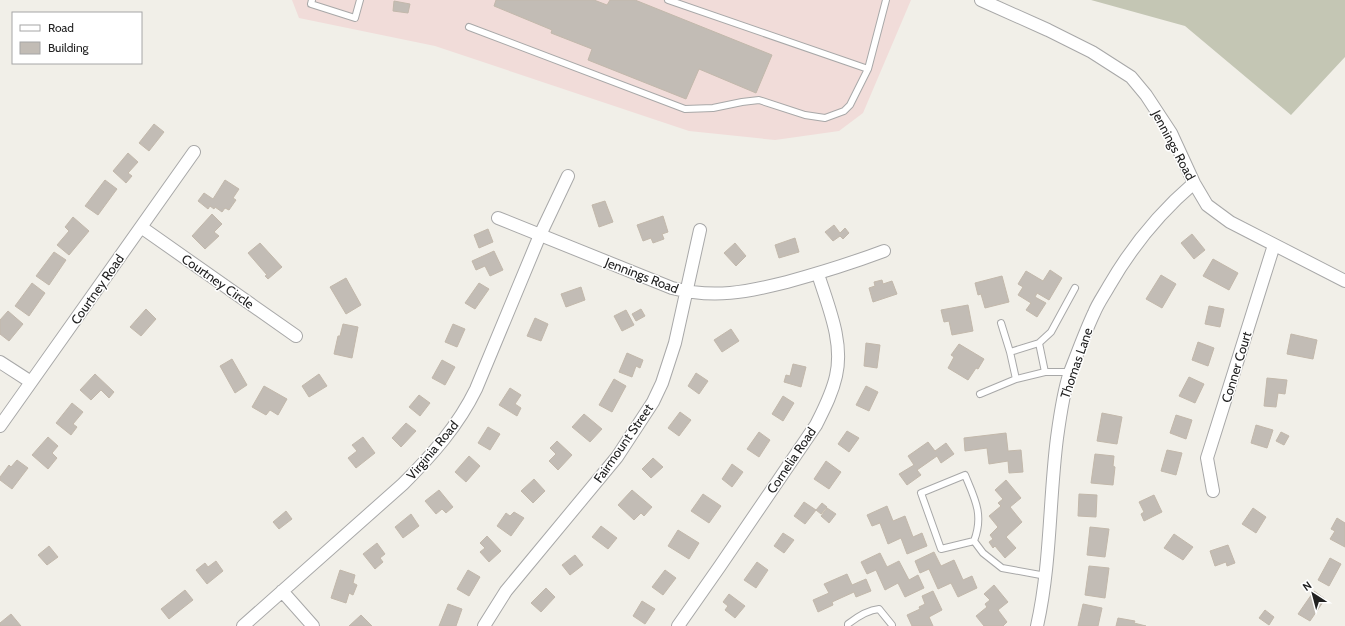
<svg xmlns="http://www.w3.org/2000/svg" width="1345" height="626" font-family="Cabin,sans-serif">
<rect width="100%" height="100%" fill="#f1efe8"/>
<path fill="#f1dcd9" d="M292,0H911L863,113L839,131L775,140L689,131L435,46L299,18Z"/>
<path fill="#c4c6b4" d="M1091,0H1345V57L1291,115L1185,26Z"/>
<path fill="#c2bcb5" stroke="#c2b8ab" d="M496,0H594L607,5L610,0H635L772,55L756,93L699,69L686,99L588,60L592,49L551,33L552,30L494,6Z
M394,1L410,4L408,13L393,11Z
M154,124L164,132L149,151L139,143Z
M128,153L138,162L128,173L132,176L126,183L113,171Z
M105,180L117,189L98,215L85,206Z
M225,180L239,189L233,198L236,200L229,210L225,208L222,212L215,207L214,209L210,206L208,209L198,201L204,193L213,199Z
M605,201L613,222L599,227L592,205Z
M212,214L222,224L214,232L219,236L205,249L192,236Z
M663,216L668,232L662,234L664,239L653,243L651,238L643,241L637,225Z
M73,217L89,231L69,255L57,245L69,231L65,227Z
M834,225L840,233L845,228L849,233L843,239L840,236L833,241L825,232Z
M488,229L493,242L479,248L474,235Z
M1192,234L1205,250L1194,259L1181,243Z
M795,238L799,252L779,258L775,245Z
M260,243L282,267L268,279L265,276L267,275L248,253Z
M735,243L746,256L736,266L724,253Z
M494,251L503,270L490,276L485,266L476,270L472,261Z
M54,252L66,260L49,285L36,276Z
M1213,259L1238,273L1229,290L1203,276Z
M1050,270L1062,278L1049,300L1037,293L1035,297L1046,303L1037,317L1026,310L1031,303L1018,295L1023,287L1018,284L1026,271L1043,281Z
M1161,275L1176,284L1162,308L1146,299Z
M1002,276L1009,302L985,308L981,294L978,295L975,283Z
M346,278L361,305L346,314L330,287Z
M882,280L883,284L892,281L897,294L873,302L869,288L875,286L874,282Z
M32,283L45,293L29,316L15,306Z
M479,283L489,289L475,309L465,303Z
M581,287L585,300L566,307L561,294Z
M968,305L973,331L952,335L949,321L944,322L941,310Z
M1209,306L1224,309L1220,327L1205,324Z
M146,309L156,319L141,336L130,327Z
M641,309L645,316L636,321L632,314Z
M626,310L634,325L622,331L614,316Z
M8,311L23,324L9,341L0,334V320Z
M535,318L548,324L541,341L527,336Z
M343,324L358,327L352,358L334,354L338,336H340Z
M453,324L465,329L457,347L445,342Z
M731,329L739,341L722,352L714,340Z
M1291,334L1317,340L1313,359L1287,354Z
M1198,342L1214,348L1208,366L1192,360Z
M866,343L880,345L877,368L864,366Z
M959,344L984,359L978,369L976,368L968,380L948,368L954,357L951,355Z
M627,353L643,360L640,368L636,366L632,377L619,372Z
M232,359L247,385L235,393L220,366Z
M442,360L455,367L445,385L432,378Z
M793,364L806,367L801,387L784,382L786,375L790,376Z
M696,373L708,381L699,394L688,386Z
M95,374L114,392L109,398L101,390L91,400L80,390Z
M319,374L327,386L309,397L302,386Z
M1189,377L1204,384L1195,403L1179,396Z
M1267,378L1287,380L1285,394L1278,393L1276,407L1264,406Z
M614,379L626,386L612,412L599,405Z
M264,386L287,399L278,415L270,410L266,415L252,407Z
M866,386L878,392L869,411L856,405Z
M510,388L521,395L515,404L521,408L517,416L499,405Z
M419,395L430,403L420,416L409,407Z
M783,396L794,403L783,421L772,414Z
M72,403L83,412L73,424L77,427L71,435L56,423Z
M680,412L691,420L679,436L668,428Z
M1102,413L1122,417L1117,444L1097,441Z
M584,414L602,429L590,442L572,427Z
M1176,415L1192,420L1186,439L1170,433Z
M406,423L416,431L401,447L392,438Z
M1256,425L1273,430L1267,448L1251,443Z
M488,427L500,434L490,450L478,443Z
M847,431L859,438L849,452L838,444Z
M759,432L770,440L759,457L747,449Z
M1281,432L1289,436L1284,445L1276,441Z
M1006,433L1008,451L1021,450L1023,472L1009,473L1008,461L989,464L987,448L965,451L964,438Z
M48,437L58,446L52,453L57,458L48,469L32,455Z
M363,437L375,453L356,468L348,458L357,451L352,445Z
M557,441L572,455L558,470L549,461L556,454L550,448Z
M928,442L935,451L946,443L954,454L941,463L937,456L917,470L921,475L907,485L899,474L914,465L908,456Z
M1167,450L1182,453L1176,475L1161,471Z
M1095,454L1114,456L1113,466L1115,467L1113,485L1091,483Z
M469,456L480,466L466,482L455,472Z
M653,458L663,467L651,478L642,469Z
M17,460L28,468L12,489L0,480V477L9,465L11,467Z
M826,461L841,472L829,489L814,479Z
M732,464L743,472L732,487L722,479Z
M534,479L545,491L533,503L521,491Z
M1006,480L1021,498L1010,507L1022,522L1006,537L1016,548L1005,558L995,546L993,548L989,542L993,539L990,535L998,527L989,516L1001,506L998,503L1003,499L995,490Z
M439,490L453,507L446,513L442,509L436,514L425,501Z
M632,490L652,507L644,516L641,513L634,520L618,505Z
M703,494L721,506L709,523L691,511Z
M1079,494L1097,495L1096,517L1078,516Z
M1154,495L1162,512L1144,521L1141,514L1144,512L1139,502Z
M804,502L816,510L805,524L794,516Z
M822,503L827,507L821,514L816,510Z
M887,506L893,521L905,516L913,537L922,533L927,546L907,554L901,538L888,544L880,523L872,526L867,515Z
M827,508L836,514L829,523L821,516Z
M1253,508L1266,517L1256,533L1242,524Z
M286,511L292,519L279,529L273,522Z
M514,512L524,518L511,536L497,526L506,513L510,516Z
M411,514L419,526L403,538L395,527Z
M1337,518L1345,523V547L1330,539L1335,531L1331,529Z
M601,526L617,538L608,549L592,537Z
M1090,527L1109,529L1105,557L1087,555Z
M678,530L699,543L689,559L668,546Z
M783,533L794,540L784,553L774,546Z
M1174,534L1193,547L1183,560L1164,548Z
M487,536L501,551L489,562L480,552L485,548L480,543Z
M377,543L385,554L380,558L383,562L375,569L363,554Z
M1228,545L1235,563L1227,566L1226,562L1215,566L1210,551Z
M49,546L58,557L47,565L38,555Z
M934,552L941,566L954,560L963,580L972,576L977,588L958,597L951,583L938,589L929,569L920,573L915,561Z
M880,553L887,567L899,561L909,580L918,575L924,588L905,597L898,583L885,590L876,570L867,574L861,562Z
M575,555L583,565L570,575L562,565Z
M1330,558L1341,564L1329,586L1318,580Z
M216,561L223,571L207,584L196,570L205,563L208,567Z
M757,562L768,570L756,588L744,580Z
M1089,566L1109,568L1105,598L1085,595Z
M340,570L355,575L353,583L357,585L353,595L349,593L346,603L331,598Z
M468,570L480,577L469,596L457,589Z
M665,570L676,578L663,595L652,587Z
M847,574L852,585L866,579L871,591L856,597L854,592L832,602L833,605L818,612L813,600L829,593L824,584Z
M994,585L1008,602L998,610L1007,622L1003,626H984L976,616L987,607L985,604L990,600L984,594Z
M546,588L555,597L541,612L531,603Z
M185,590L193,600L169,619L161,609Z
M933,591L942,610L929,617L933,626H912L907,615L920,609L919,607L925,604L922,596Z
M1314,591L1325,599L1310,621L1298,614Z
M729,594L745,606L735,618L725,610L728,606L723,602Z
M642,601L655,609L645,624L633,616Z
M448,604L462,609L456,626H439Z
M1083,604L1102,608L1098,626H1078Z
M1265,610L1274,617L1269,625L1259,618Z
M11,614L21,626H0V623Z
M361,615L372,626H349Z
M1118,618L1135,621L1134,623L1146,626H1116Z"/>
<g fill="none" stroke-linecap="round" stroke-linejoin="round">
<g stroke="#a8a8a8" stroke-width="8">
<path id="lane" d="M312,0L311,4L355,18L360,0
M668,0L868,69L886,0
M469,27L685,109L713,108L742,102L759,100L805,115L825,118L844,111L850,105L868,69
M1001,323L1010,352L1016,379
M1039,343L1045,372
M1010,352L1039,343L1051,332L1075,288
M980,394L1016,379L1045,372H1070
M974,541L941,549L921,493L965,475C975,499 984,515 974,541L983,553L1002,568L1046,576
M848,626V624C857,617 868,610 879,609L892,625V626"/>
</g>
<g stroke="#a8a8a8" stroke-width="14">
<path id="street" d="M981,0L1048,30L1092,52L1131,77L1146,95L1171,133L1194,183L1207,205L1230,222L1345,281
M498,218L672,288C714,299 747,292 787,282C820,273 852,263 884,251
M141,227L296,336
M0,362L31,382
M0,426L194,152
M1213,491L1207,458L1274,245
M282,591L313,626
M243,626L403,484C432,455 458,426 476,389L540,235L568,176
M484,626L506,591L617,457L653,402L662,383L675,343L700,230
M678,626L720,566L816,425C824,409 832,394 836,376C844,342 828,306 818,274
M1037,626C1051,564 1049,501 1057,438C1060,416 1063,393 1070,372C1078,352 1085,332 1094,313C1098,303 1104,295 1109,286C1132,246 1159,213 1194,183"/>
</g>
<use href="#lane" stroke="#fff" stroke-width="6"/>
<use href="#street" stroke="#fff" stroke-width="12"/>
</g>
<g text-anchor="middle" dominant-baseline="central" stroke-width="3" stroke-linejoin="round" paint-order="stroke">
<g font-size="13" fill="#212121" stroke="#fff">
<text transform="translate(1174 145) rotate(62)">Jennings Road</text>
<text transform="translate(642 275) rotate(21)">Jennings Road</text>
<text transform="translate(218 281) rotate(35)">Courtney Circle</text>
<text transform="translate(97 289) rotate(-55)">Courtney Road</text>
<text transform="translate(1076 363) rotate(-71)">Thomas Lane</text>
<text transform="translate(1236 367) rotate(-73)">Conner Court</text>
<text transform="translate(623 443) rotate(-55)">Fairmount Street</text>
<text transform="translate(432 450) rotate(-50)">Virginia Road</text>
<text transform="translate(791 460) rotate(-56)">Cornelia Road</text>
</g>
</g>
<rect x="12" y="12" width="130" height="52" fill="#ffffff" stroke="#a6a6a6"/>
<rect x="20" y="25" width="20" height="6" fill="#ffffff" stroke="#a6a6a6"/>
<text x="48" y="32" font-size="12" fill="#212121">Road</text>
<rect x="20" y="42" width="20" height="12" fill="#c2bcb5" stroke="#a6a6a6"/>
<text x="48" y="52" font-size="12" fill="#212121">Building</text>
<g transform="translate(1313 594) rotate(324)" stroke="#ffffff" stroke-width="3" paint-order="stroke">
<path d="M0-3L7 15L0 10L-7 15Z" fill="#212121"/>
<text y="-6" font-size="11" font-weight="bold" text-anchor="middle" fill="#212121">N</text>
</g>
</svg>
